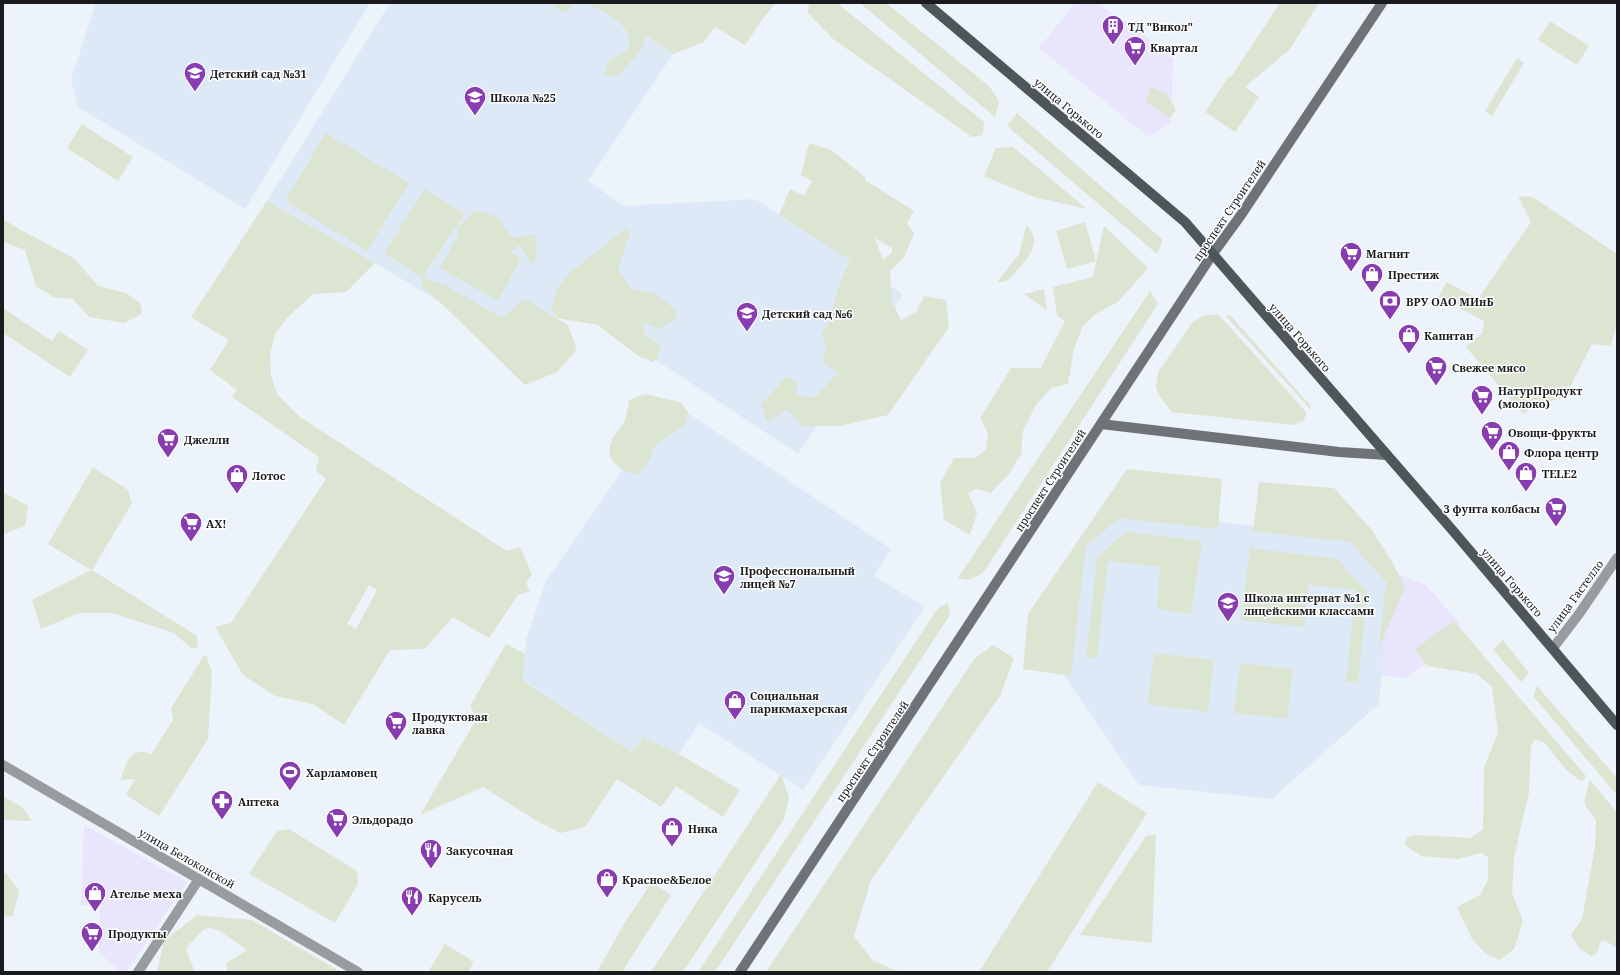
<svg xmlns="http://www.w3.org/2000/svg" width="1620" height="975" font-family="'Noto Serif',serif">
<rect width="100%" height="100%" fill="#edf3fb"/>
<path fill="#e9e5fc" d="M1075,3H1098L1173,56L1171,123L1148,137L1039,48Z
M1391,572L1425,584L1460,623V634L1407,678L1381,675Z
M84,825L187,882L126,972H121L99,953L100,906L81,905Z"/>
<path fill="#dee9f7" d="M96,3H370L245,209L78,107L71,79Z
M390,3H596L673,54L588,181L624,206L755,199L903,294L798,454L565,300L529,355L375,263L267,201Z
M670,401L891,549L874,576L925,607L803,790L699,723L679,754L643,737L632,753L523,680L526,639L546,581Z
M1118,511L1357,537L1391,572L1379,704L1272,799L1139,785L1065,677L1079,544Z"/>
<path fill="#dce5d2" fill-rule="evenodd" d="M555,3H575L566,13L554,7Z
M586,3H776L764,17L745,45L715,27L704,42L673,54L646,36L642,49L619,75L603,76L609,61L629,48C629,43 629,36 627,32C620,19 598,9 586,3Z
M809,3H837L984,122L983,135L972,137L833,39L808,13Z
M860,3H886L989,86L999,101L995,117Z
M1280,3H1319L1290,49L1245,87L1259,97L1235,132L1205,112L1229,76L1231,77Z
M1550,21L1589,46L1577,65L1538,40Z
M1517,58L1524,63L1492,116L1485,111Z
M1150,87L1167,94L1176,110L1170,118L1146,102Z
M1017,113L1163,240L1157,254L1007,126Z
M82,124L133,157L118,181L67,148Z
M326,133L409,183L367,251L285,201Z
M809,143L831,150L865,177V180L914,211L907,223L914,234L903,259L890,271L892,302L901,320L916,312L924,296L946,300L949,327L888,415L839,426H803L787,410L767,422L761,405L786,377L798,382L796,395L814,398L838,373L823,362L826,347L821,333L831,320L833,307L840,282L850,260L779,215L790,189L804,196L812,181L801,175ZM875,238L890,247L892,245V253L883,260Z
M1013,147L1087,209L1034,197L984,176L996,148Z
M425,189L465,214L422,277L447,286L502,318L525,299L568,325L577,350L557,372L525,385L444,306L423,288L421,277L384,253Z
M1518,196L1533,197L1617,254V323L1611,346L1592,344L1565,397L1533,407L1523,414L1466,347L1482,333L1484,321L1439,297L1446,282L1478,299L1531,222Z
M267,201L375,263L346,292L313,294L288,317L275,334L270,355L271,375L277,394L300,417L507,551L520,547L532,574L526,583L530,591L518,595L489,638L453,617L425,649L390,650L344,725L313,704L275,696L243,675L215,627L231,623L326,479L316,471L319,457L232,397L237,390L210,370L229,340L191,317ZM369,585L377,590L356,629L347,624Z
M475,210L496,216L513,238L535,234L537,258L531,264L520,245L510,252L521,258L498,301L440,268L457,237L458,228Z
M3,219L19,229L74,258L98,286L126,293L140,303L142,314L124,323L89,317L73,299L53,297L36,286L25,250L3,242Z
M1085,222L1096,261L1067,269L1056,231Z
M1027,224C1028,228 1032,231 1033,235C1039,251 1017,270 1008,280L1004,282H997L1019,254Z
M1104,226L1148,268L1118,302L1097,313L1083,326L1074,348L1068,384L1051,388L1036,405L1023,431L1021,454L1009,474L991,493L976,489L968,493L977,513L970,535L944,520L940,483L954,458H975L986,450L988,433L980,418L1011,368H1041L1065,321L1057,316L1053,287L1093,277Z
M626,228L631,231L618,268L621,274L632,289L654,293L677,311L675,320L659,329L643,322L645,334L660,345L659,357L653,362L638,356L598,325L557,318L551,309L557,288L570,273Z
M1044,289L1047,310L1024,294Z
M1150,291L1158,304L983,573L969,580L958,578Z
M3,308L52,341L59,331L88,350L70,377L3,333Z
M1218,314L1307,413L1303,421L1293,425L1172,412L1160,397L1156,387L1158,372L1193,322L1203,316Z
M1225,315H1230L1310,405L1311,410Z
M645,394L680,402L688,412L685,425L655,445L650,460L637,475C619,469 604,462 612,440C614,433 622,428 624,422C627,416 628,407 629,400Z
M93,467L128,490L132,503L92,570L197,636L198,647L192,649L174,633L112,613H79L41,629L32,600L91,570L48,544Z
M1127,469L1222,479L1218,529L1120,518L1086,546L1071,676L1023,669L1028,614Z
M1259,482L1334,488L1371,529L1393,563L1405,588L1379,647L1386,582L1350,542L1253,531Z
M3,492L28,506L25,526L3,534Z
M1126,532L1202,541L1191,614L1157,609L1160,567L1108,561L1097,658L1086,657L1097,557Z
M1250,548L1337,559L1367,592L1358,683L1346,682L1356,590L1309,585L1304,627L1241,620Z
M948,603L950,615L715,972H698L938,608Z
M1454,621L1586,776L1584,780L1581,781L1567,771L1544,742L1535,740L1531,746L1529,792L1514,857L1512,893L1523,921L1514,949L1500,960L1486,954L1472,939L1457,907L1480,895L1488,880V857L1481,853L1458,859L1421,856L1405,845L1407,837L1415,835L1471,838L1483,829L1484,767L1498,733L1492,687L1477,674L1427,666L1415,649Z
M1503,640L1529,673L1521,682L1493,650Z
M506,644L525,654L523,681L632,752L643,737L679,754L740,790L723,817L676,786L661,807L617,779L585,827L561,833L537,821L483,787L420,815L477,718L470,706Z
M993,645L1014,658L1000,696L871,880L854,936L872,960L899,972H766L975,658Z
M1154,653L1214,660L1208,712L1148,704Z
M205,654L212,671L208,739L159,816L126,795L135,779L120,780C123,774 125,765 129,759C134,752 145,749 151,755L173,720L171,708Z
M1240,663L1293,669L1287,719L1234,713Z
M1537,686L1617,778V795L1533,696Z
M781,774L789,797L784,819L683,972H651Z
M1590,780L1617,812V948L1604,940L1600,942L1598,952L1592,956L1580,949L1571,935L1582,919L1595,847L1596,820L1587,808L1584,801Z
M1098,782L1147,813L1047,972H979Z
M3,796L23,808L32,821L3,820Z
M289,829L357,871L358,884L335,923L249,874L277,831Z
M1156,834L1152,943L1080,935L1146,836Z
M3,873H6L19,891L13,916L3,917Z
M652,882L671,895L622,972H597L625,922Z
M197,915L252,920L341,972H227V963L247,950L220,931L210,928L204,929L188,946L186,950L195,972H157L164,941Z
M445,944L474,962L468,972H428Z"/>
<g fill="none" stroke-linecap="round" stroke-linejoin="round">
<path stroke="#989c9e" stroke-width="10" d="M1553,648L1579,614L1617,558
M3,765L358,972
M138,972L199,879"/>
<path stroke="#6d7376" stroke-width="10" d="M1101,424L1339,452L1387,455
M740,972L1212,255L1241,215L1382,3"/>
<path stroke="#4f5659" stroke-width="10" d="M926,3L1185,222L1454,532L1617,725"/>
</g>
<defs>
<g id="building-pin" transform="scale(1.15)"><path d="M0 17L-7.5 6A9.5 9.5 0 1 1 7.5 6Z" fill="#873daf" stroke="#fff"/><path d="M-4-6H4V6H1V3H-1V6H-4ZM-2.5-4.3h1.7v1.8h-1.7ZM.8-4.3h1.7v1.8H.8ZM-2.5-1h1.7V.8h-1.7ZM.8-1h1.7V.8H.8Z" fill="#fff"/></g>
<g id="supermarket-pin" transform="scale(1.15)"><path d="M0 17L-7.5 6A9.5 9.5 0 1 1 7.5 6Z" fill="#873daf" stroke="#fff"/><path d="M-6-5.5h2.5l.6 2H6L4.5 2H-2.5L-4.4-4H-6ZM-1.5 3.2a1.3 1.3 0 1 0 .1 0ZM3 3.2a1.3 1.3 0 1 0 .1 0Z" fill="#fff"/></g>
<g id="school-pin" transform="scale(1.15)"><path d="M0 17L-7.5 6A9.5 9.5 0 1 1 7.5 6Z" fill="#873daf" stroke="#fff"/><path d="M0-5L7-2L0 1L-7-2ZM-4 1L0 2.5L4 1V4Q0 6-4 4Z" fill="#fff"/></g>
<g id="shop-pin" transform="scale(1.15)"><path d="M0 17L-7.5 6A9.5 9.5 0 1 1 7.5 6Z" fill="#873daf" stroke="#fff"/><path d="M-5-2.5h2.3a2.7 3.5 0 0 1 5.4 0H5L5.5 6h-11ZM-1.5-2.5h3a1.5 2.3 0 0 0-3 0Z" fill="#fff"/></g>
<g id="bank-pin" transform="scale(1.15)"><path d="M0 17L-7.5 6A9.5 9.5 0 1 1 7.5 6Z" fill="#873daf" stroke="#fff"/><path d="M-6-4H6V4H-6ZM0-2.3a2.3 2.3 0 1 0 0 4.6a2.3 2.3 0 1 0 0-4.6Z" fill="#fff"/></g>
<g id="university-pin" transform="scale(1.15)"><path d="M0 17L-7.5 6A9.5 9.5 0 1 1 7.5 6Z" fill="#873daf" stroke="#fff"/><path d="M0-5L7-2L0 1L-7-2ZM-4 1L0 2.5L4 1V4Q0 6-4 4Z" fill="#fff"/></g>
<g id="stadium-pin" transform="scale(1.15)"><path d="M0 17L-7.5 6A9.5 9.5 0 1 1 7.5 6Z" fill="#873daf" stroke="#fff"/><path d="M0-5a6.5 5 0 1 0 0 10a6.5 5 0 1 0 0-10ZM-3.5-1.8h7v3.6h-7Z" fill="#fff"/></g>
<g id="pharmacy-pin" transform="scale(1.15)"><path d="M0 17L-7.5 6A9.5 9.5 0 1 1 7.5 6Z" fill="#873daf" stroke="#fff"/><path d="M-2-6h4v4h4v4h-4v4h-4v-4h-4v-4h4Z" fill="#fff"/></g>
<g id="restaurant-pin" transform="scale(1.15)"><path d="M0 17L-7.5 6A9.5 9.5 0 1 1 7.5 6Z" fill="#873daf" stroke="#fff"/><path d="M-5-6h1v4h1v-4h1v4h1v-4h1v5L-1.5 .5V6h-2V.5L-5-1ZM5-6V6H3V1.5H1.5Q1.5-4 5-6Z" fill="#fff"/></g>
</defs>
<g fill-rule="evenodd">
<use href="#building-pin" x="1113" y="26"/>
<use href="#supermarket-pin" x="1135" y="47"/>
<use href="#school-pin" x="195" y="73"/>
<use href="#school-pin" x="475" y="97"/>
<use href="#supermarket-pin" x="1351" y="253"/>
<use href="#shop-pin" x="1372" y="274"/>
<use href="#bank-pin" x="1390" y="301"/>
<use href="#school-pin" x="747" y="313"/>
<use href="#shop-pin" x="1409" y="335"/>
<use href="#supermarket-pin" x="1436" y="367"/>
<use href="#supermarket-pin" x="1482" y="396"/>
<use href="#supermarket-pin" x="1492" y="432"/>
<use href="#supermarket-pin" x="168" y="439"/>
<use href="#shop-pin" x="1509" y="452"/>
<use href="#shop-pin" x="1526" y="473"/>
<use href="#shop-pin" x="237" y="475"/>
<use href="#supermarket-pin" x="1556" y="508"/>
<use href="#supermarket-pin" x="191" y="523"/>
<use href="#university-pin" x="724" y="576"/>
<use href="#school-pin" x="1228" y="603"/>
<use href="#shop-pin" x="735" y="701"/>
<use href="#supermarket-pin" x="396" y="722"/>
<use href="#stadium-pin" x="290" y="772"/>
<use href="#pharmacy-pin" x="222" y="801"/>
<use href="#supermarket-pin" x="337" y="819"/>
<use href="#shop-pin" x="672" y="828"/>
<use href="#restaurant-pin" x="431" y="850"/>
<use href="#shop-pin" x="607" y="879"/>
<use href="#shop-pin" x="95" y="893"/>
<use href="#restaurant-pin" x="412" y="897"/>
<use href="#supermarket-pin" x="92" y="933"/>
</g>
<g text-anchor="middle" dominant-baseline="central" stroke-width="3" stroke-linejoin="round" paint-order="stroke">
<g font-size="11" font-weight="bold" fill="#191b1e" stroke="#fff" text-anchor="start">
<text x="1128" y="26">ТД "Викол"</text>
<text x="1150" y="47">Квартал</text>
<text x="210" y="73">Детский сад №31</text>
<text x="490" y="97">Школа №25</text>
<text x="1366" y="253">Магнит</text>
<text x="1388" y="274">Престиж</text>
<text x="1406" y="301">ВРУ ОАО МИнБ</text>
<text x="762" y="313">Детский сад №6</text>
<text x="1424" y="335">Капитан</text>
<text x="1452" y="367">Свежее мясо</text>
<text x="1498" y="390">НатурПродукт<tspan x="1498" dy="13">(молоко)</tspan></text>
<text x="1508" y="432">Овощи-фрукты</text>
<text x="184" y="439">Джелли</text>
<text x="1524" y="452">Флора центр</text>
<text x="1542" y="473">TELE2</text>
<text x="252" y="475">Лотос</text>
<text x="1540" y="508" text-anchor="end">3 фунта колбасы</text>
<text x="206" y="523">АХ!</text>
<text x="740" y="570">Профессиональный<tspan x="740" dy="13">лицей №7</tspan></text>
<text x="1244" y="597">Школа интернат №1 с<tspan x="1244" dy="13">лицейскими классами</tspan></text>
<text x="750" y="695">Социальная<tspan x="750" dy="13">парикмахерская</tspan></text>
<text x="412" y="716">Продуктовая<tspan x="412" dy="13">лавка</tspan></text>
<text x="306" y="772">Харламовец</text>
<text x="238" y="801">Аптека</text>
<text x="352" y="819">Эльдорадо</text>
<text x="688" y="828">Ника</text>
<text x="446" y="850">Закусочная</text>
<text x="622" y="879">Красное&amp;Белое</text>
<text x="110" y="893">Ателье меха</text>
<text x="428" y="897">Карусель</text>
<text x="108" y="933">Продукты</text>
</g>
<g font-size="11" fill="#191b1e" stroke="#fff">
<text transform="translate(1069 108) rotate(40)">улица Горького</text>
<text transform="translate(1229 210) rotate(-56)">проспект Строителей</text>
<text transform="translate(1300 337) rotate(49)">улица Горького</text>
<text transform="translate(1050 480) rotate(-57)">проспект Строителей</text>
<text transform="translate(1512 582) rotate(49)">улица Горького</text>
<text transform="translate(1575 596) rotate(-54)">улица Гастелло</text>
<text transform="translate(872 751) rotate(-56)">проспект Строителей</text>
<text transform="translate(187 858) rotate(30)">улица Белоконской</text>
</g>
</g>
<rect width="1620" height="975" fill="none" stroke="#191b1e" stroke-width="8"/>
</svg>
